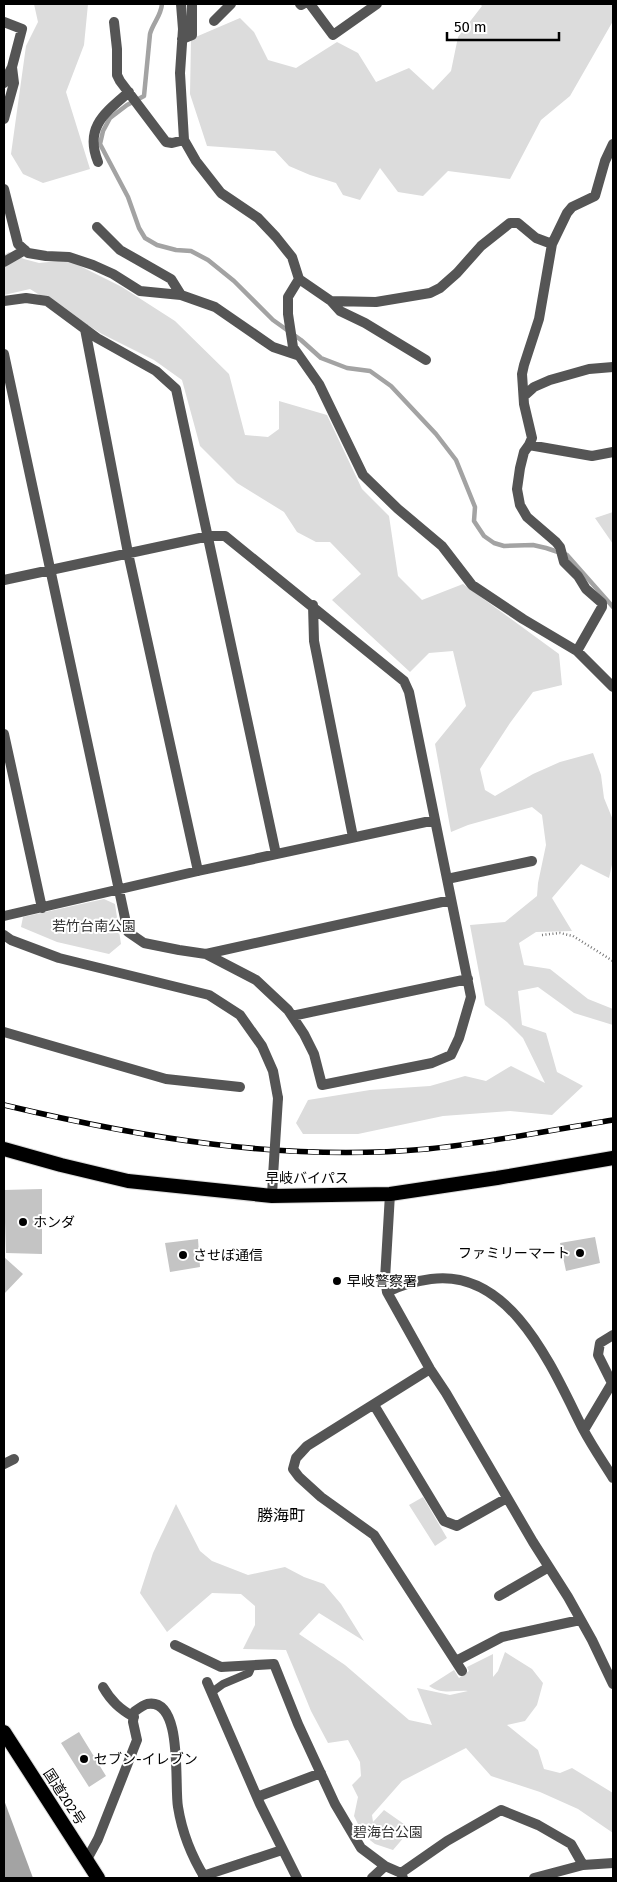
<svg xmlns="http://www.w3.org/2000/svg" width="617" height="1882" font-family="'Fira Sans','Noto Sans JP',sans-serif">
<rect width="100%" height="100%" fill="#fff"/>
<path fill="#dcdcdc" d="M34,4H88L84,45L66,92L90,169L43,183L23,174L11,154L26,46L38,22Z
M480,4H613V21L570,96L541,120L510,179L448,171L423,196L398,192L380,168L360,200L343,195L336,183L310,175L289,166L275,151L207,146L190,94L191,39L240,18L254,32L268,60L296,68L337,42L358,53L376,82L409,68L433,90L451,71L458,37L482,6Z
M9,252L24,259L39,263L68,260L122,287L175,321L229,374L245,435L268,437L279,429V401L327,415L362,489L389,516L398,576L422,600L463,584L559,654L562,685L533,692L510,723L480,769L485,790L495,796L533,774L560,762L593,753L601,775L604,798L613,820V860L609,878L581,864L552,898L572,931L536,932L519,943L524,965L550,969L588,999L613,1009V1025L574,1013L538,987L518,991L522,1025L546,1033L557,1072L583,1086L552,1115L510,1111L443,1116L358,1134H303L296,1123L308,1100L370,1090L430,1086L465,1076L486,1081L511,1066L545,1083L523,1038L507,1022L485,1005L470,925L505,922L537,896L538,883L546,845L542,815L532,807L468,825L451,832L435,744L466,706L453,651L429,653L410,672L332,600L361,574L330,542H316L297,532L284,512L237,483L200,446L182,380L154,360L102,334L30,289L4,295V255Z
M613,512V544L595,518Z
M104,899L115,904L121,944L109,954L57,942L21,927L23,917Z
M423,1497L447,1538L435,1546L409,1505Z
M176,1504L200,1551L212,1561L248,1575L285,1567L304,1577L324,1584L341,1604L364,1641L319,1613L299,1634L345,1665L409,1720L432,1725L417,1688L450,1695L468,1691C455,1690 442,1695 429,1686L454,1670L459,1678L469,1671L467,1667L493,1654V1677L498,1671L505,1652L532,1669L543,1683L537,1705L525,1721L507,1725L538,1750L544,1769L560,1773L572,1768L613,1793V1833L578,1809L540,1792L491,1776L466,1748L402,1781L372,1815L373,1822L384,1810L411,1829L393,1850L375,1844L362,1834L364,1832H362L354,1816L358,1797L352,1785L361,1776L360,1762L348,1740L328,1743L311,1711L286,1650L243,1649L255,1625V1606L241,1594L212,1593L167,1632L140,1593L153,1553Z"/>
<path fill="#a3a3a3" d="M4,1800L33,1878H4Z"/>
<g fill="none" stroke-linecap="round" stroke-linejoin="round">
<path stroke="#a3a3a3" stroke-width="4.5" d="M162,4C161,16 153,23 150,34L144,96L127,105L110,118L103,131L100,144L128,197L139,228L145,238L157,245L176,250L191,251L208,260L234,281L273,320L301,340L321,358L347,368L370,371L391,386L436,434L456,460L475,507L474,521L484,536L494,543L504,546L533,545L546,548L567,555L613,607"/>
</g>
<path fill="#c4c4c4" d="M42,1189V1254L6,1253L4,1190Z
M595,1237L600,1263L566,1271L560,1243Z
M198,1239L200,1267L170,1272L165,1243Z
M4,1257L23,1274L4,1294Z
M79,1732L106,1776L89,1787L61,1743Z"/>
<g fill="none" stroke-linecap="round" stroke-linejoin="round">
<g stroke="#dbdbdb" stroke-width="16">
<path id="trunk" d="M4,1149L61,1165L128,1181L272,1196L390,1194L497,1178L613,1158
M4,1732L98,1878"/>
</g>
<path stroke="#777" stroke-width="2.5" stroke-dasharray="1 2.5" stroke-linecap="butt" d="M542,935L560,933L573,936L613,961"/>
<path stroke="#555" stroke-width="8" d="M212,1692L223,1684L249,1673L252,1666"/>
<path stroke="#555" stroke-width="10" d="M181,4L183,29L180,73L184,140L196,161L221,193L258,218L276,237L292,257L299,279L288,297V314L293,347L319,384L363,475L398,509L442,546L472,585L523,619L577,651L613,687
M300,4L301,5L303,4
M310,4L333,35L377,4
M214,21L231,4
M4,22L22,29L12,67L4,83
M114,22L117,49V75L120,81L166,142L172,143L184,140
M182,39L192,35V4
M4,119L14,83L12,67
M98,162C84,127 105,113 129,92
M4,189L18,244L28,253L46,256L69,257L93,265L113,274L140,291L181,295L215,307L273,347L297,355
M97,227L120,250L171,279L181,295
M4,262L25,250
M299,279L331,301L376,302L430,293L440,288L457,273L481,246L510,223H518L536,238L552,244
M4,301L26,298L47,301L97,338L156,371L176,389L276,854
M331,301L340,311L365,323L426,360
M85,329L128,553L198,871
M4,354L128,932L144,943L179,950L206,954L451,900
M524,396L534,387L550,380L589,369L613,367
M529,445L592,456L613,452
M4,580L209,536H225L404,681L409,692L471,997L459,1038L451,1055L432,1063L322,1085L314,1054L304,1034L288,1010L256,980L206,954
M313,605L314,641L353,837
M577,651L602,607V603L586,589L578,576L564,562L560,547L556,542L527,517L520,505L517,489L520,468L524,452L529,445L532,438L524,404L522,374L524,365L539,319L552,244L567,213L572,207L595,196L605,161L613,144
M4,734L42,908
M447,879L532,861
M4,916L198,871L435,820
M292,1016L468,979
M4,1032L166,1079L240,1087
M390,1194L385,1279L387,1292L430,1369L446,1393L533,1542L568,1597L592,1640L613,1684
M387,1292C401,1285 416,1281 431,1279C512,1268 553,1370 583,1429C592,1446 603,1462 613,1478
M430,1369L307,1446L296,1458L293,1469L299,1477L321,1497L374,1535L462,1671
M374,1405L444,1521L457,1526L507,1498
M584,1430L612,1383L598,1355L600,1343L613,1335
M4,1464L14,1459
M499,1596L549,1567
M175,1645L221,1667L274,1664L298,1724L335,1804L361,1848L385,1866L401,1873L403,1878
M456,1661L502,1637L580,1620
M207,1682L260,1804L297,1878
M103,1687C111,1701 120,1709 134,1717
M257,1797L321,1773
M86,1861L98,1839L137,1740L133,1722L134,1712C138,1709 143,1705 147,1704C184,1697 174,1786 178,1807C182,1832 192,1857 205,1878
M583,1865L613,1863
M401,1873L447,1841L501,1810L538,1825L571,1844L583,1865L534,1878
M203,1876L282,1850
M372,1878L385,1866"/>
<path stroke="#555" stroke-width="10" d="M4,935L11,940L59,958L209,995L240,1015L262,1046L273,1071L278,1098
M272,1196L273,1176"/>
<use href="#trunk" stroke="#000" stroke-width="14"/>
<g stroke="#000" stroke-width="5.5">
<path id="rail" d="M4,1105C143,1138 283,1162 427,1149C489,1143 551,1130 613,1120"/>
</g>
<use href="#rail" stroke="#fff" stroke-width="4" stroke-dasharray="11" stroke-linecap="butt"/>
<path stroke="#555" stroke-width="10" d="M273,1176L278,1098"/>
</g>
<g fill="#000" stroke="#fff" stroke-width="2">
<circle cx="23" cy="1222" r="5"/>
<circle cx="580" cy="1253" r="5"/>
<circle cx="183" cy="1255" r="5"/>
<circle cx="337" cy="1281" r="5"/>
<circle cx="84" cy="1759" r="5"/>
</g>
<g text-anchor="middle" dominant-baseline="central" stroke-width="4" stroke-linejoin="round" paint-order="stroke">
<g font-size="14" fill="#333" stroke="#fff">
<text x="94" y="926">若竹台南公園</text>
<text x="388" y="1832">碧海台公園</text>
</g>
<g font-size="14" fill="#000" stroke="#fff">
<text x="307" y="1178">早岐バイパス</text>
<text transform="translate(64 1797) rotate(57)">国道202号</text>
</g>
<g font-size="14" fill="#000" stroke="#fff" text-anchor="start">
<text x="33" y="1222">ホンダ</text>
<text x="570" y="1253" text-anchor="end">ファミリーマート</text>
<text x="193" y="1255">させぼ通信</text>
<text x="347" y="1281">早岐警察署</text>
<text x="94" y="1759">セブン-イレブン</text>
</g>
<g font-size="16" fill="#000" stroke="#fff">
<text x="281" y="1515">勝海町</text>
</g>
</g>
<rect width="617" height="1882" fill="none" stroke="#000000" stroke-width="10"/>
<path d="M447 32v8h112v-8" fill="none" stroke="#000000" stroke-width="2.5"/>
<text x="454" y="32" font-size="15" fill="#000000" stroke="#ffffff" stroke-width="4" paint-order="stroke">50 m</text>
</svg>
